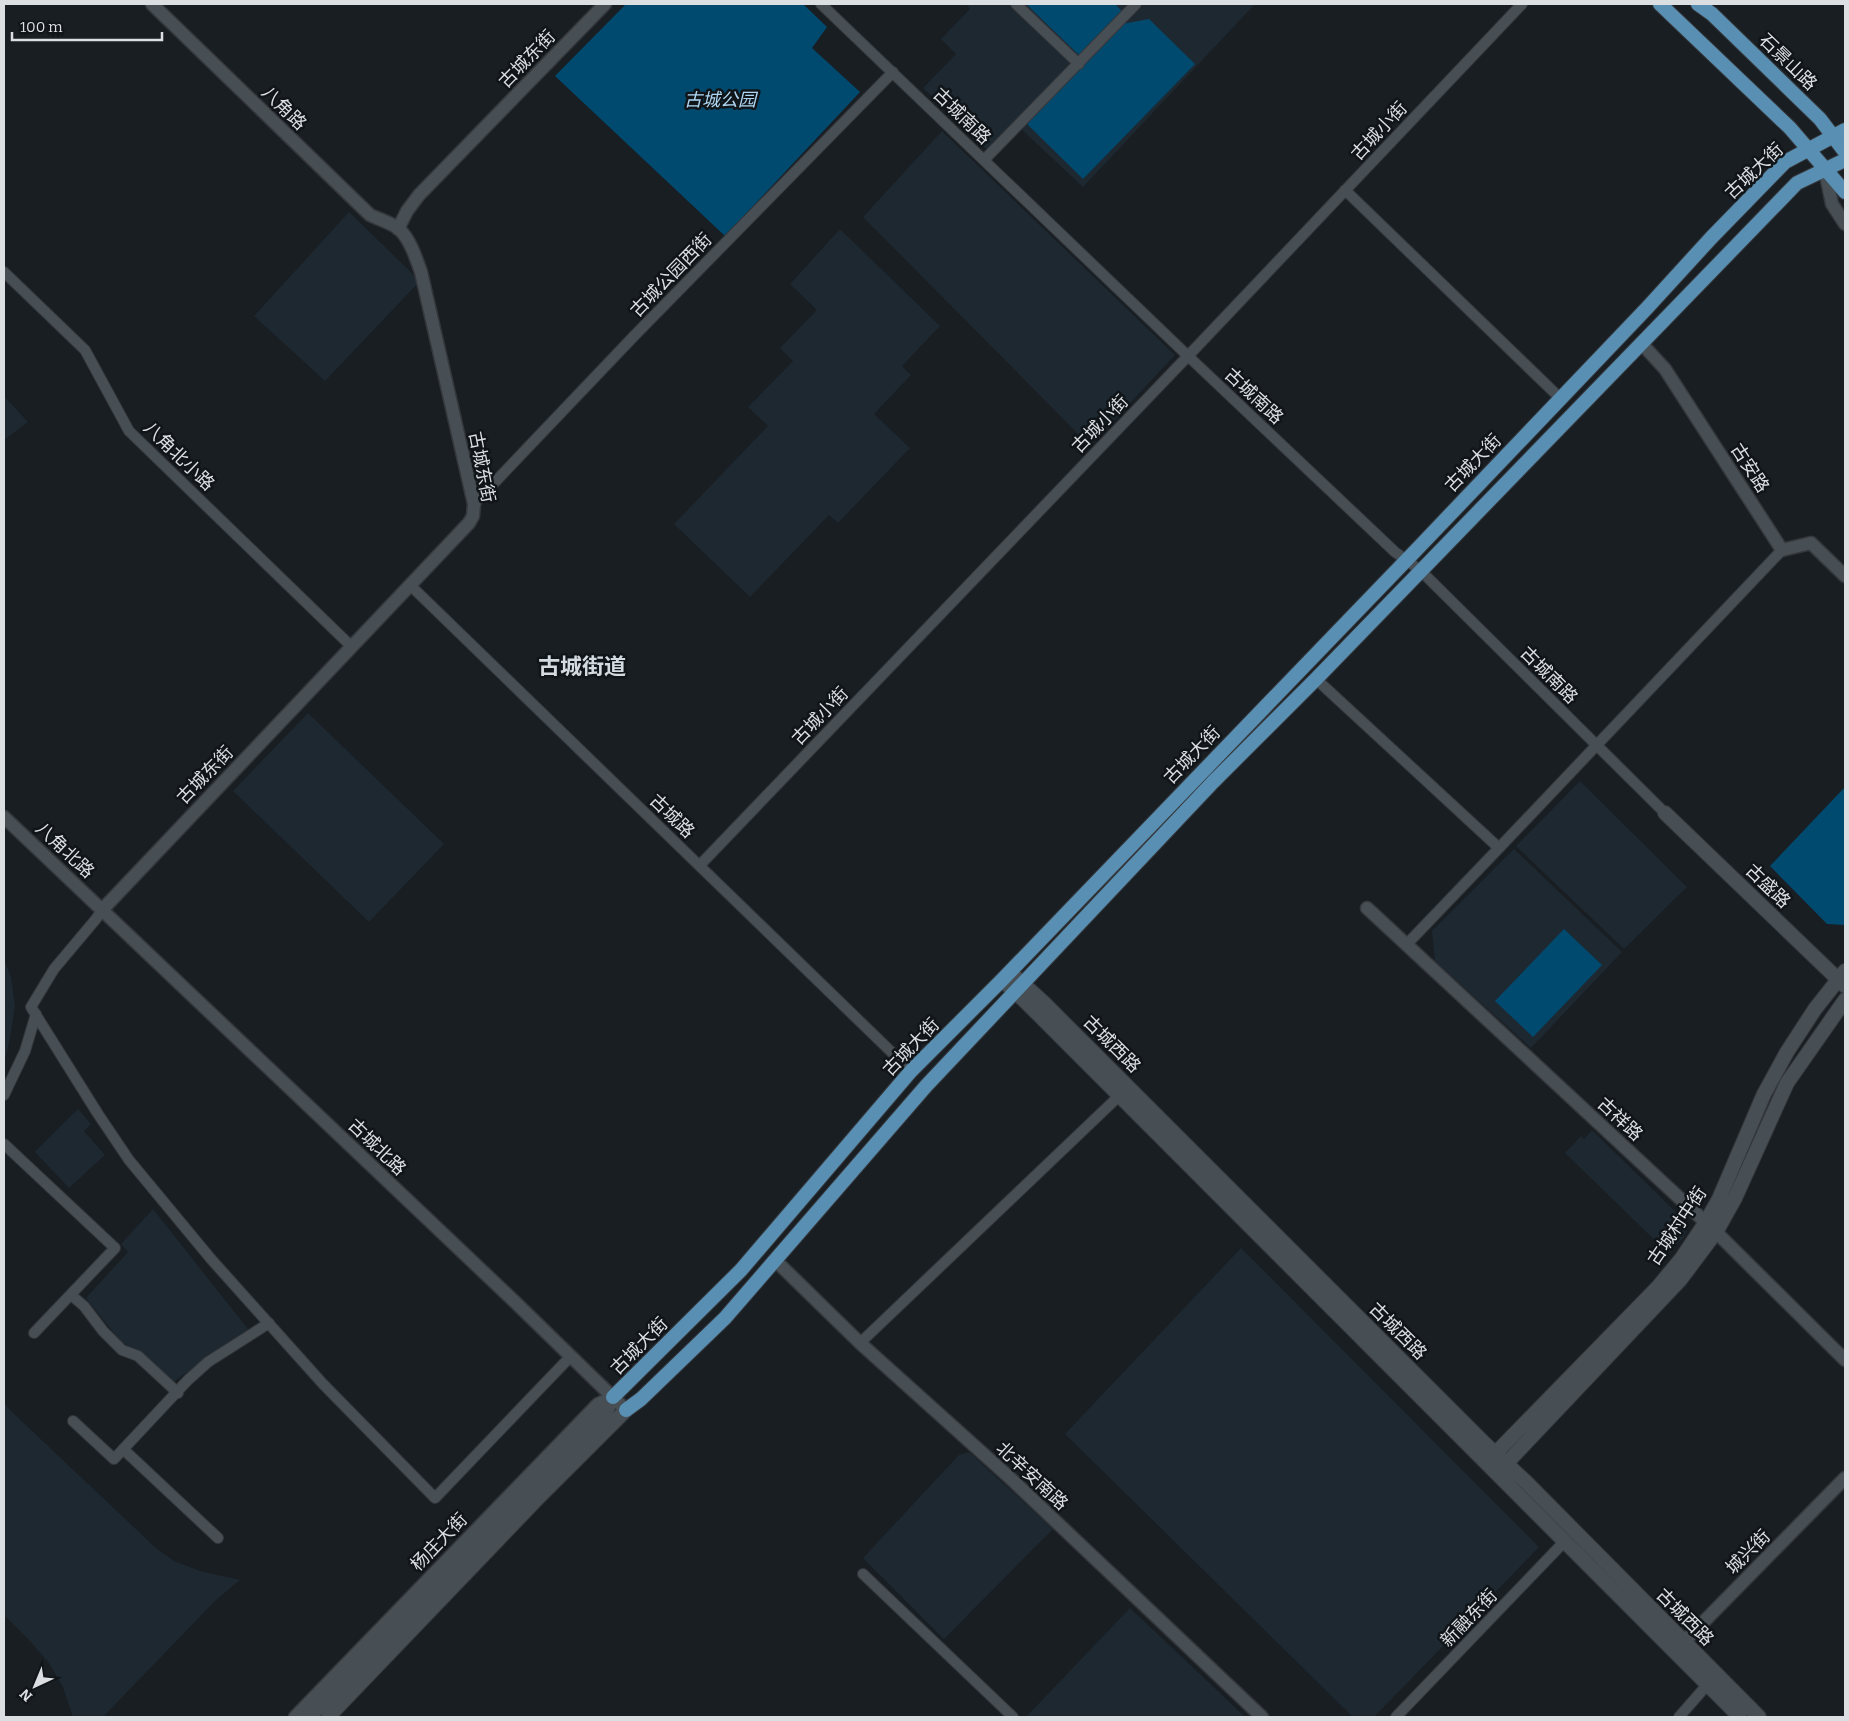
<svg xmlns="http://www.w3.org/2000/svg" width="1849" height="1721" font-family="Bitter,'Noto Sans SC',serif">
<rect width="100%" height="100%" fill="#191e23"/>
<path fill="#1d2830" d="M966,4H1255L1083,187L1021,129L994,156L923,88L956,54L941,39L970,9Z
M942,131L1175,355L1090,446L863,217Z
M349,212L420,281L325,381L254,316Z
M840,229L940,326L902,366L911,375L874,414L910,448L838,523L829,515L750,597L674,524L768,426L748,407L793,361L780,348L817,310L790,284Z
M4,396L28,422L4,440Z
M308,713L444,844L369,922L233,791Z
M1580,781L1687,887L1624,949L1516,846Z
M1514,849L1622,952L1531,1048L1435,961L1432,931Z
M4,959L11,977L15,1006L10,1039L4,1063Z
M78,1109L91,1124L84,1131L105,1155L69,1188L35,1152Z
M1592,1130L1684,1220L1686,1231L1684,1237L1668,1253L1565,1153L1581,1136L1584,1139Z
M153,1209L248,1329L172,1383L139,1353L121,1342L86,1298L128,1252L121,1244Z
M1241,1248L1539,1547L1374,1717H1353L1065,1434Z
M4,1403L11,1411L157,1549L174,1561L200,1571L240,1580L215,1601L103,1717H73L63,1687L49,1663L30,1641L4,1615Z
M969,1452L1053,1529L944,1639L863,1558L959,1455Z
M1130,1608L1220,1693L1245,1717H1026Z"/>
<path fill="#004a6f" d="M626,4H803L827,27L812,48L860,92L725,236L555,76Z
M1026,4H1115L1124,13L1081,57Z
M1149,19L1195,64L1083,179L1026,123L1122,24Z
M1845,787V925L1827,924L1770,866Z
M1564,929L1602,965L1533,1037L1495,1001Z"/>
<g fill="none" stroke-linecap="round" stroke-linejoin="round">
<g stroke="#34373b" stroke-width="12">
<path id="minor" d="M821,4L1188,356L1395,552L1420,570L1665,813
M1016,4L1079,64
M984,160L1136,4
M1345,190L1560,398
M4,272L85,350L129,431L352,647
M474,504L635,335L893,72
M410,585L911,1071
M1316,679L1499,848L1407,944
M1499,848L1782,550
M700,865L1188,356L1522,4
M102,910L96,919L54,969L31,1007L98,1114L129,1160L211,1259L323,1384L435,1498L571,1356
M4,1095L25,1051L36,1014
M4,1144L115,1248L34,1333
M71,1295L84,1306L103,1331L122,1350L138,1356L178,1393
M860,1343L1119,1096
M73,1421L114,1459L188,1380L208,1362L269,1323
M123,1449L218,1538
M863,1574L1013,1717
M1396,1717L1565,1541
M1679,1717L1707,1685"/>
</g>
<g stroke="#34373b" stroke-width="15">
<path id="tertiary" d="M1825,170L1832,204L1845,224
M398,229L407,211L419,195L605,4
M1642,344L1665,369L1782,550L1811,543L1845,576
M4,817L515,1302L626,1410
M1367,908L1716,1232L1845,1360
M102,910L469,523L473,516L474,504L421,272C416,258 410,239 399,229C392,223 378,219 370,215L152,4
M776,1261L860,1343L1009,1477L1262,1717
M1678,1648L1845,1478
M295,1717L598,1404L613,1397"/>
</g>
<g stroke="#34373b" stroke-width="16">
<path id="secondary" d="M1665,813L1845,986
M1010,972L1044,1003L1483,1442L1525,1481L1759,1717
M1002,980L1025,1001L1740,1717
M1490,1459L1658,1287L1682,1258L1706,1222L1719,1199L1764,1094L1787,1052L1815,1009L1845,971
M1501,1469L1680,1280L1716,1232L1735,1198L1787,1083L1845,1000
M309,1717L598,1420L606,1411L613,1397
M328,1717L536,1500L626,1410"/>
</g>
<g stroke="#34373b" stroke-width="16">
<path id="primary" d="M1660,4L1790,128L1845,192
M1698,4L1712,14L1820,119L1845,152
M613,1397L741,1270L911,1071L1002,980L1421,545L1647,308L1711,238L1785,162L1845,130
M626,1410L641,1399L725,1318L926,1086L1213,782L1316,679L1797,183L1845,160"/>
</g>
<use href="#minor" stroke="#484f54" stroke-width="10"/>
<use href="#tertiary" stroke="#484f54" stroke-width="12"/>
<use href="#secondary" stroke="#484f54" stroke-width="14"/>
<use href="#primary" stroke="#598fb2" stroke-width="14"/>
</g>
<g text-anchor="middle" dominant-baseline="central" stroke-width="5" stroke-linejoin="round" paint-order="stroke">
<g font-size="18" fill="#dcdfe2" stroke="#101519">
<text transform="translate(527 59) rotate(-46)">古城东街</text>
<text transform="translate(1788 62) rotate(44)">石景山路</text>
<text transform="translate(284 108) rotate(44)">八角路</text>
<text transform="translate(962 116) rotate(44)">古城南路</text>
<text transform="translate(1379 131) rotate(-47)">古城小街</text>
<text transform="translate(1754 171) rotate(-43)">古城大街</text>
<text transform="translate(671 275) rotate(-46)">古城公园西街</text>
<text transform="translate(1254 396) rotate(43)">古城南路</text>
<text transform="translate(1100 424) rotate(-46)">古城小街</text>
<text transform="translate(179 456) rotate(44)">八角北小路</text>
<text transform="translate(1473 463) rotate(-46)">古城大街</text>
<text transform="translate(482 467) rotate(79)">古城东街</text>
<text transform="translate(1750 468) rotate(57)">古安路</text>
<text transform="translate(1549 675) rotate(45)">古城南路</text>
<text transform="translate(820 716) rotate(-46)">古城小街</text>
<text transform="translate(1192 755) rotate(-46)">古城大街</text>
<text transform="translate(205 775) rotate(-46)">古城东街</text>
<text transform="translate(672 816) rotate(44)">古城路</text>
<text transform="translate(65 850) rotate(43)">八角北路</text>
<text transform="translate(1768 886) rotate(44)">古盛路</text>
<text transform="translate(1112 1044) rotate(45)">古城西路</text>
<text transform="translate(911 1047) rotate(-46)">古城大街</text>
<text transform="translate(1620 1119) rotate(43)">古祥路</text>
<text transform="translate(377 1147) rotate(44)">古城北路</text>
<text transform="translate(1677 1226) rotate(-56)">古城村中街</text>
<text transform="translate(1398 1331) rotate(45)">古城西路</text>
<text transform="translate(639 1346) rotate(-45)">古城大街</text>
<text transform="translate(1032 1476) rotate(43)">北辛安南路</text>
<text transform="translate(439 1542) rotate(-46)">杨庄大街</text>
<text transform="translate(1748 1552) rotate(-45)">城兴街</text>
<text transform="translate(1685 1617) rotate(45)">古城西路</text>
<text transform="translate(1469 1618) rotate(-46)">新融东街</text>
</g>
<g font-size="18" font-style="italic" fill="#aed6f2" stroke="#101519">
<text x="720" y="100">古城公园</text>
</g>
<g font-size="22" font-weight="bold" fill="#d3dae0" stroke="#101519">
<text x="582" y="666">古城街道</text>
</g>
</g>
<rect width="1849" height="1721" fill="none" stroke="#dcdfe2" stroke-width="10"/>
<g transform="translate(35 1686) rotate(224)" stroke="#101519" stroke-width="4" paint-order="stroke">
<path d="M0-4L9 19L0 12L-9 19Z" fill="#dcdfe2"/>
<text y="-8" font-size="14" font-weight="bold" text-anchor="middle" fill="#dcdfe2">N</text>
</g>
<path d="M12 32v8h150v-8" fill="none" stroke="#dcdfe2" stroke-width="2.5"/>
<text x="20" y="32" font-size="15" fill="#dcdfe2" stroke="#101519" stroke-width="4" paint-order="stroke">100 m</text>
</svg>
